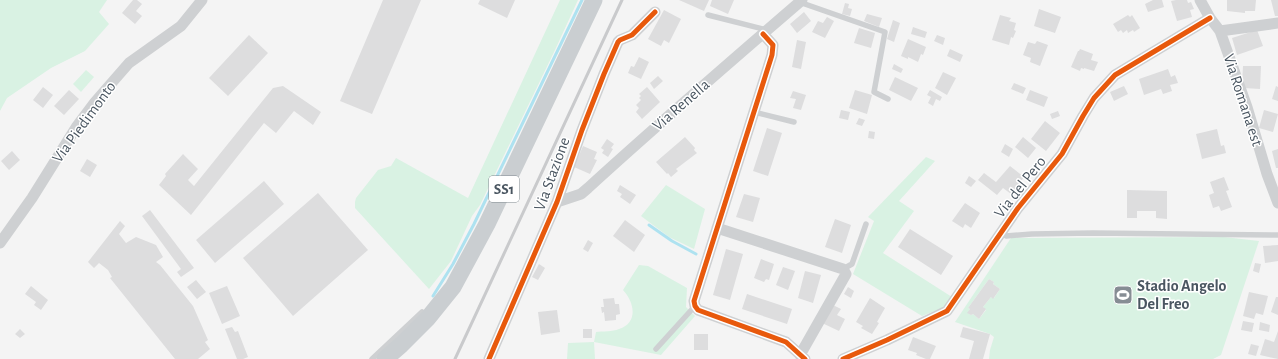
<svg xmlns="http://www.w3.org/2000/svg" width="1278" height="359" font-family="'Alegreya Sans',sans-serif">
<rect width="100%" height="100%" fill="#f4f4f4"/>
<path fill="#d9f2e3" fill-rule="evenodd" d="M0,0H107L99,12L109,24L85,51L51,68L7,98L0,111Z
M560,0H578L555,50L480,205L472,216L451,261L429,289L355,208V202L356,198L378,170L391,166L396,158L468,198Z
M86,70L94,77L81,92L73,84Z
M926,157L935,161L899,201L914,211L883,253L952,297L945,307L922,316L853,274L874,221L868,217Z
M666,185L705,209L694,249L669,237L641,216Z
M1224,237L1259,241L1221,355L1213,359H989L990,350L994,337L990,334L955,322L1011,238ZM989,279L994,282L993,284L1000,289L994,298L991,297L983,307L986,310L979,319L973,314L971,315L968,313L970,309L968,308Z
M639,265L648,266L687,288L686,307L695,316L661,355L594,342L595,359H567L568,343L594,342L596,332C603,331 612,332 619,329C638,323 635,303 623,290Z"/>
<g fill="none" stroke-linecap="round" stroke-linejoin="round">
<path stroke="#aee2f0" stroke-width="3" d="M649,225L672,241L696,254
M433,296L453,264L474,224L582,0"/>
</g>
<path fill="#ddddde" d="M133,0H137L142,4L136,11L142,16L135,24L122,13Z
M383,0H421L372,114L340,101Z
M480,0H515L507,18L478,4Z
M679,0H709L704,11Z
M712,0H734L728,14L710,6Z
M1153,0H1162L1164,7L1148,12L1145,4Z
M1176,0H1187L1188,3L1191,2L1194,9L1190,10L1192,17L1177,21L1171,1Z
M1227,0H1256L1255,11H1245V13L1227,11Z
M1271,0H1278V16H1275Z
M845,3L849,4L848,8L852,9L850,16L842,14Z
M1039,9L1061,17L1055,33L1034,26Z
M664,10L681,19L669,43L664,40L661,46L648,39Z
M804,12L811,21L797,33L790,24Z
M867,14L882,18L879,27L864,21Z
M1000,15L1011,18L1009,21L1016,23L1014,30L1016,31L1013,38L1011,37L1009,45L992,40Z
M1128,15L1130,17L1132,15L1140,28L1134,32L1133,30L1128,33L1127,30L1123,33L1121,30L1118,32L1113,24Z
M827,17L834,21L825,38L812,32L818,21L823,23Z
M893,20L900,23L894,42L887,39Z
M913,27L927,32L925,38L911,34Z
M859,28L875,33L871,48L854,43Z
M1257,30L1263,46L1237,55L1232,38Z
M249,35L268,53L228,96L209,78Z
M937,35L945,38L943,45L934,41Z
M908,39L926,47L923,55L921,54L918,62L908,57V59L901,56Z
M797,40L806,42L801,69L792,67Z
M1037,41L1048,45L1040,66L1030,62L1031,58L1023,55L1028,42L1035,44Z
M950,49L963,55L960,62L947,56Z
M1080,49L1093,54L1091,60L1098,62L1094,71L1084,68V69L1081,68L1080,71L1071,67L1078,51H1079Z
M639,57L649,62L641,79L628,73L631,66L634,67Z
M894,64L903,69L901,73L892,69Z
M1243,66H1261L1260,89L1244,88L1242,85Z
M1168,69L1171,77L1175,75L1178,83L1170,85L1172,91L1163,94L1161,89L1144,95L1139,79Z
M943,72L956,78L947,95L935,88Z
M658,76L663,81L654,89L650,83Z
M895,77L918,88L911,101L889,90Z
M1014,83L1026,88L1023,94L1011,89Z
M283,86L321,112L313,125L294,111L276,133L264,123L191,215L159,185L166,176L165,174L183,154L198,169L188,180L194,186L273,88Z
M1124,86L1128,94L1114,101L1110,92Z
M1276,86L1278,87V101L1272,99Z
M43,87L53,95L43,108L33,100Z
M647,87L660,102L642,119L636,112L639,108L636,105L641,100L639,98L641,96L639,94Z
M69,90L79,99L64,115L54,106Z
M855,90L872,95L867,114L849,108Z
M930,90L942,97L940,101L936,99L933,106L928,103L931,97L927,95Z
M1030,90L1048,97L1044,107L1026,100Z
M793,91L806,95L801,110L793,108L796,99L790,98Z
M841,110L850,112L848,120L839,118Z
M1264,110L1278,114L1273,132L1259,128Z
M1058,111L1060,116L1052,119L1050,114Z
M859,118L865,120L862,126L856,124Z
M1045,121L1060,133L1046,151L1031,139Z
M767,128L782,133L768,176L753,171Z
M1217,129L1221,146L1224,145L1226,153L1202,159L1196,134Z
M869,131L875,132L874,139L868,138Z
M685,137L695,148L694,150L697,153L676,169L678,171L671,177L668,173L667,174L656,162Z
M1023,137L1036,148L1028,158L1015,147Z
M607,139L614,144L611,148L613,149L608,157L602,153L604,150L601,148Z
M1005,144L1013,149L1009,157L1001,152Z
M583,146L597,152L594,159L597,160L590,174L574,167Z
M1278,149V168H1276L1272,151Z
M12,151L20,160L9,170L1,161Z
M87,159L97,165L90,177L80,171Z
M1010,166L1024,177L1011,194L1003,188L997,195L978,180L984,173L996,182Z
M969,176L976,181L971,187L965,183Z
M1224,177L1229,190L1226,191L1232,207L1221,211L1219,206L1213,208L1209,195L1214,193L1210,182Z
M264,181L284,204L215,263L196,240Z
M620,185L636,195L630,204L620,197L622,194L617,191Z
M1127,190L1167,191V219L1156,218V211H1137V218H1127Z
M318,193L368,250L293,316L243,258Z
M744,194L760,198L753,222L736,217Z
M965,203L980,213L971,228L965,224L963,228L952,221Z
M150,210L194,268L181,277L177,272L181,269L142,216Z
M835,219L851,225L842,253L825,247Z
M625,220L645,235L634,252L613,236Z
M120,221L125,226L119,234L126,243L136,237L156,245L163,257L156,262L160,265L193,306L208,340L205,342L210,349L198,359H175L110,278L112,277L108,270L99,263L94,268L88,262Z
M910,229L953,256L941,275L898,247Z
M588,240L593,243L588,252L583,249Z
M1278,245V261L1265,263L1263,246Z
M726,249L743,254L730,300L713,295Z
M761,259L774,264L769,280L766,279L764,282L754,278Z
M1255,263L1261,264L1259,273L1253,271Z
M539,264L545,268L538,280L532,277Z
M783,267L795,271L788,290L776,285Z
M805,271L821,275L813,303L798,298Z
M989,279L994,282L993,284L1000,289L993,299L991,297L983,307L986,309L979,319L973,314L971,315L967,313L970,309L968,308Z
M196,280L206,292L197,299L187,287Z
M31,286L48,300L41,310L34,305L36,302L25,294Z
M227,286L240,316L222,324L209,293Z
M848,287L854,291L851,298L844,294Z
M1249,292L1268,296L1263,315L1256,313L1254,319L1243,316Z
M747,294L792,309L787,324L742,309Z
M1276,297H1278V315L1271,312Z
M614,298L615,304H619L620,314L616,315V320L605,321L604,312L602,313L601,307H604L603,299Z
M870,298L885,308L877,322L879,323L872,334L861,328L863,326L856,322Z
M831,304L841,309L837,315L845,319L839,331L822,323Z
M557,310L560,332L541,335L538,312Z
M1243,321L1254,323L1252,332L1241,330Z
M1260,322L1270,325L1269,332L1259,330Z
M232,327L235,332L238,331L248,357L243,359H237L225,329Z
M963,327L990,334L983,359H969L974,341L960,337Z
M20,329L25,334L20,338L15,334Z
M583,329H592V338H583Z
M1278,331V359L1260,355L1265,339L1274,342Z
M694,334H708V350H694Z
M913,337L936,346L930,359H926L916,355L917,353L908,350Z
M1251,344L1259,346L1256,356L1248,354Z"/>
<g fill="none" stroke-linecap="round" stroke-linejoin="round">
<path stroke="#ced0d2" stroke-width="5.5" d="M799,2L885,32L874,92L888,99
M708,15L767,30
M754,112L794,122
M1001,233L1006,236L1032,234L1093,233L1278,235
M843,269L852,264L866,224
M656,349L695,306
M372,359L422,312"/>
<path stroke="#ced0d2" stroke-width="11" d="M1200,0L1210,18L1220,31L1247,107L1267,174L1278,203
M1220,31L1278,23
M763,34L773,45L772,55L694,301L695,306L698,310L786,342L805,359
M557,202L581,194L588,188C658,124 730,62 802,0
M717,228L843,269L846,274L800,355
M0,243L32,198L77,126L95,102L129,63L181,26L202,0
M489,359L557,202L582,130L604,74L618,42L620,40L632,35L655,12
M843,359L887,340L947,311L1018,208L1062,154L1083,116L1094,98L1115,75L1210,18"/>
<path stroke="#caced1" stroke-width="17" d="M385,359L401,345L428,318L453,287L487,224L594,0"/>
<path stroke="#c9cacc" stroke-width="3" d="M455,359L622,0"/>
<g stroke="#fff" stroke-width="8">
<path id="cycleway" d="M763,34L773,45L772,55L694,301L695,306L698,310L786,342L805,359
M489,359L557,202L582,130L604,74L618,42L620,40L632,35L655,12
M843,359L887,340L947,311L1018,208L1062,154L1083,116L1094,98L1115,75L1210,18"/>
</g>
<use href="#cycleway" stroke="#e8590c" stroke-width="5"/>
</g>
<defs>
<g id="stadium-square" transform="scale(1)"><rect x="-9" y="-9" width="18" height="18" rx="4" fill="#868d94" stroke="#fff"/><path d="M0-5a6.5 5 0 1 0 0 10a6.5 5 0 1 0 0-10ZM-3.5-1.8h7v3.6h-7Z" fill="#fff"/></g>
</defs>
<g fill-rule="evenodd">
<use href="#stadium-square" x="1123" y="295"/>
</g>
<g text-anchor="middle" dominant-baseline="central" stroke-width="3" stroke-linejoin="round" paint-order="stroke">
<rect fill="#fff" stroke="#808990" stroke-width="1" x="489" y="176" width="30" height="26" rx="3"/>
<g font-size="15" font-weight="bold" fill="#4a5661">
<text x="504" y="189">SS1</text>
</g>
<g font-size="16" fill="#4a5661" stroke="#fff">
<text transform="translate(1243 100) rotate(72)">Via Romana est</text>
<text transform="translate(681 105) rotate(-41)">Via Renella</text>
<text transform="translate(84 122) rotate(-54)">Via Piedimonto</text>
<text transform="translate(552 174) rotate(-70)">Via Stazione</text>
<text transform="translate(1020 187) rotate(-52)">Via del Pero</text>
</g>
<g font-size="16" font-weight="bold" fill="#4a5661" stroke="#fff" text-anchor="start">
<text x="1137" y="286">Stadio Angelo<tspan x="1137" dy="18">Del Freo</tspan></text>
</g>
</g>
</svg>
